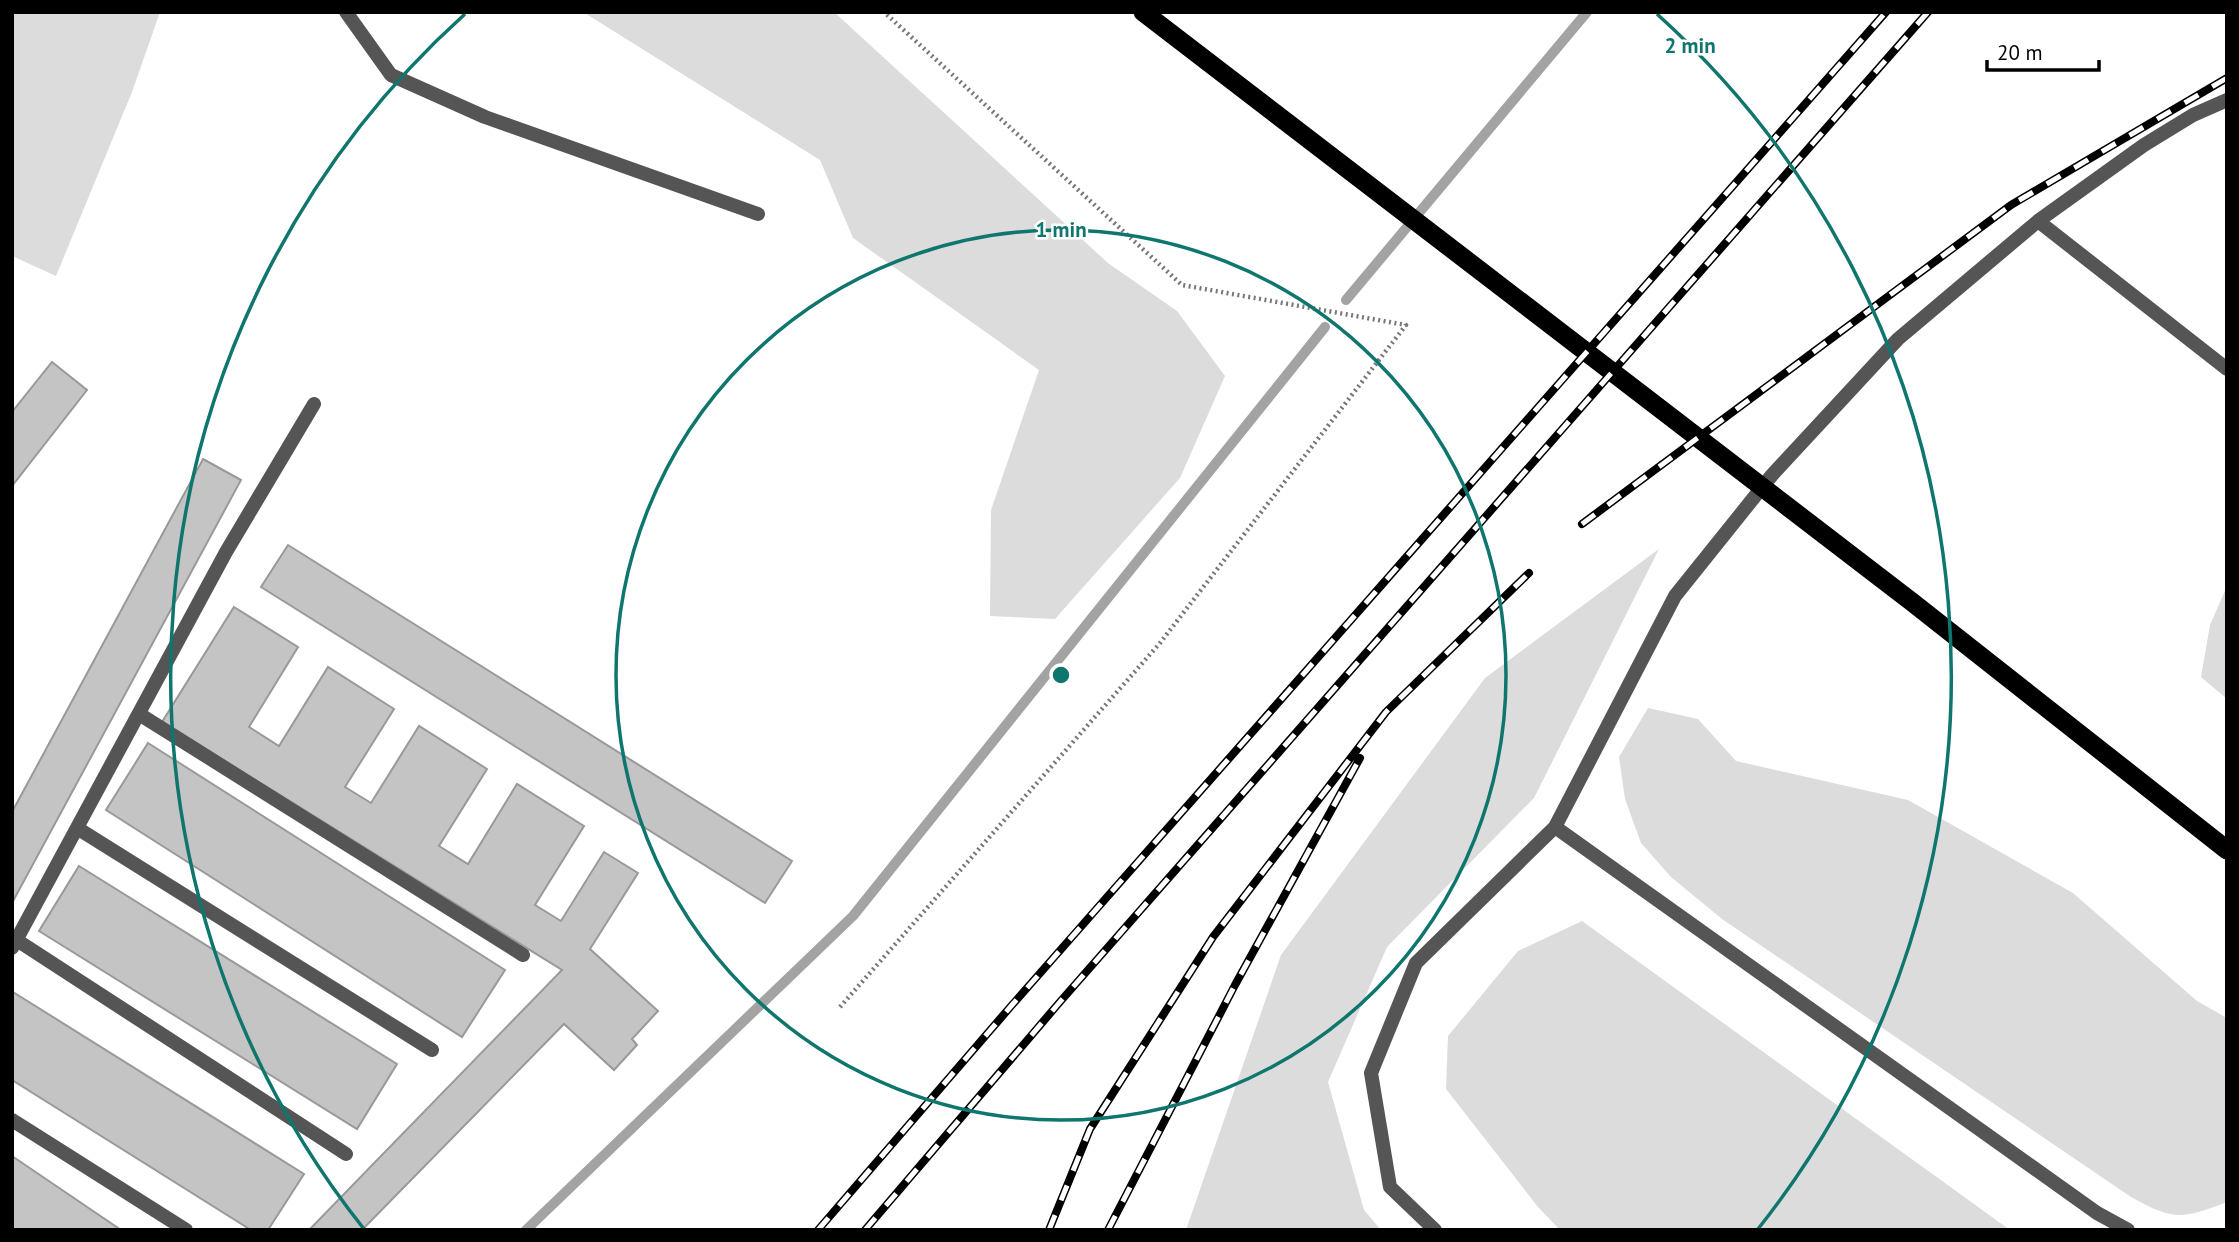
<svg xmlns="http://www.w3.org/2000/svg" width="2239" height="1242" font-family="'PT Sans',sans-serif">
<rect width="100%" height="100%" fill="#fff"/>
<path fill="#dcdcdc" d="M12,12H160L132,92L56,276L12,256Z
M583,12H834L1108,263L1177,311L1225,376L1180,478L1055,619L990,616L991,510L1039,370L853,238L820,160Z
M1659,549L1534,798L1387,947L1328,1082L1364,1210L1381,1230H1186L1281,955L1485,678Z
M2227,586V699L2201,677L2210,625Z
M1648,708L1698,719L1736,761L1908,800L2073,893L2197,1001L2227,1018V1202C2182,1219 2174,1221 2131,1197L1722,919L1671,877L1641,843L1625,799L1619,757Z
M1582,921L2010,1230H1560L1538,1207L1446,1089L1448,1036L1518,951Z"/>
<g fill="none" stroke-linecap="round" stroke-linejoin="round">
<path stroke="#a3a3a3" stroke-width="10" d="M1346,300L1587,12
M526,1230L853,916L1325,327"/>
</g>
<path fill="#c4c4c4" stroke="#999" stroke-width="2" d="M52,362L87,390L12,486V412Z
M203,459L241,480L12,903V812Z
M288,545L792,861L765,903L261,587Z
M234,607L298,647L249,727L279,746L328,667L394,709L345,787L371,803L419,726L487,769L439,846L468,864L517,784L584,826L535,905L561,921L604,852L638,873L590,949L658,1011L632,1039L637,1045L614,1070L564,1024L362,1230H309L562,970L162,722Z
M148,743L505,970L462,1037L106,810Z
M79,866L397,1064L357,1129L39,931Z
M13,992L304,1174L268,1230H251L12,1080Z
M12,1156L121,1230H12Z"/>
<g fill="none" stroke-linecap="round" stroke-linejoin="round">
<path stroke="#777" stroke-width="4.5" stroke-dasharray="2 3.5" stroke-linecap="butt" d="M840,1007L1160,643L1406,325L1182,285L884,12"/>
<path stroke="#555" stroke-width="14" d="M346,12L391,75L485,117L758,214
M139,714L523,955
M77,828L432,1050
M12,937L346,1154
M12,948L226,552L314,404
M12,1120L186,1230"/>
<path stroke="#555" stroke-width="14" d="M2038,221L2227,369
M1555,827L2097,1213L2128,1230
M1435,1230L1390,1187L1371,1073L1416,963L1555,827L1675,596L1772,475L1898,339L2038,221L2144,145L2193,115L2227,100"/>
<path stroke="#000" stroke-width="19" d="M1143,12L1912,602L2227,850"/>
<g stroke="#000" stroke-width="8">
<path id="rail" d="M1582,524L2011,205L2227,78
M818,1230L1012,1005L1886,12
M865,1230L1059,1003L1928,12
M1049,1230L1090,1129L1213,937L1386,712L1529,573
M1108,1230L1235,985L1360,758"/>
</g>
<use href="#rail" stroke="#fff" stroke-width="5" stroke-dasharray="16" stroke-linecap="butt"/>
</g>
<g fill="none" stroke="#0f766e" stroke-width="3.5">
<circle cx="1061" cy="675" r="445"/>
<path d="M364 1229A890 890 0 0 1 465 14M1657 14A890 890 0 0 1 1758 1229"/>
</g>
<circle cx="1061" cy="675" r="10" fill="#0f766e" stroke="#fff" stroke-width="3.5"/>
<g font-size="21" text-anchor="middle" font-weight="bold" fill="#0f766e" stroke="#fff" stroke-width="5" stroke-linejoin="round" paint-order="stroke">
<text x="1690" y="53">2 min</text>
<text x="1061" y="237">1 min</text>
</g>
<rect width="2239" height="1242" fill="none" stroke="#000000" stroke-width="28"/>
<path d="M1987 60v10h112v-10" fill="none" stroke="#000000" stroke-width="3.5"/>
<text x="1997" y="60" font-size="21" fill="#000000" stroke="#ffffff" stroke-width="5" paint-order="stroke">20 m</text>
</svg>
